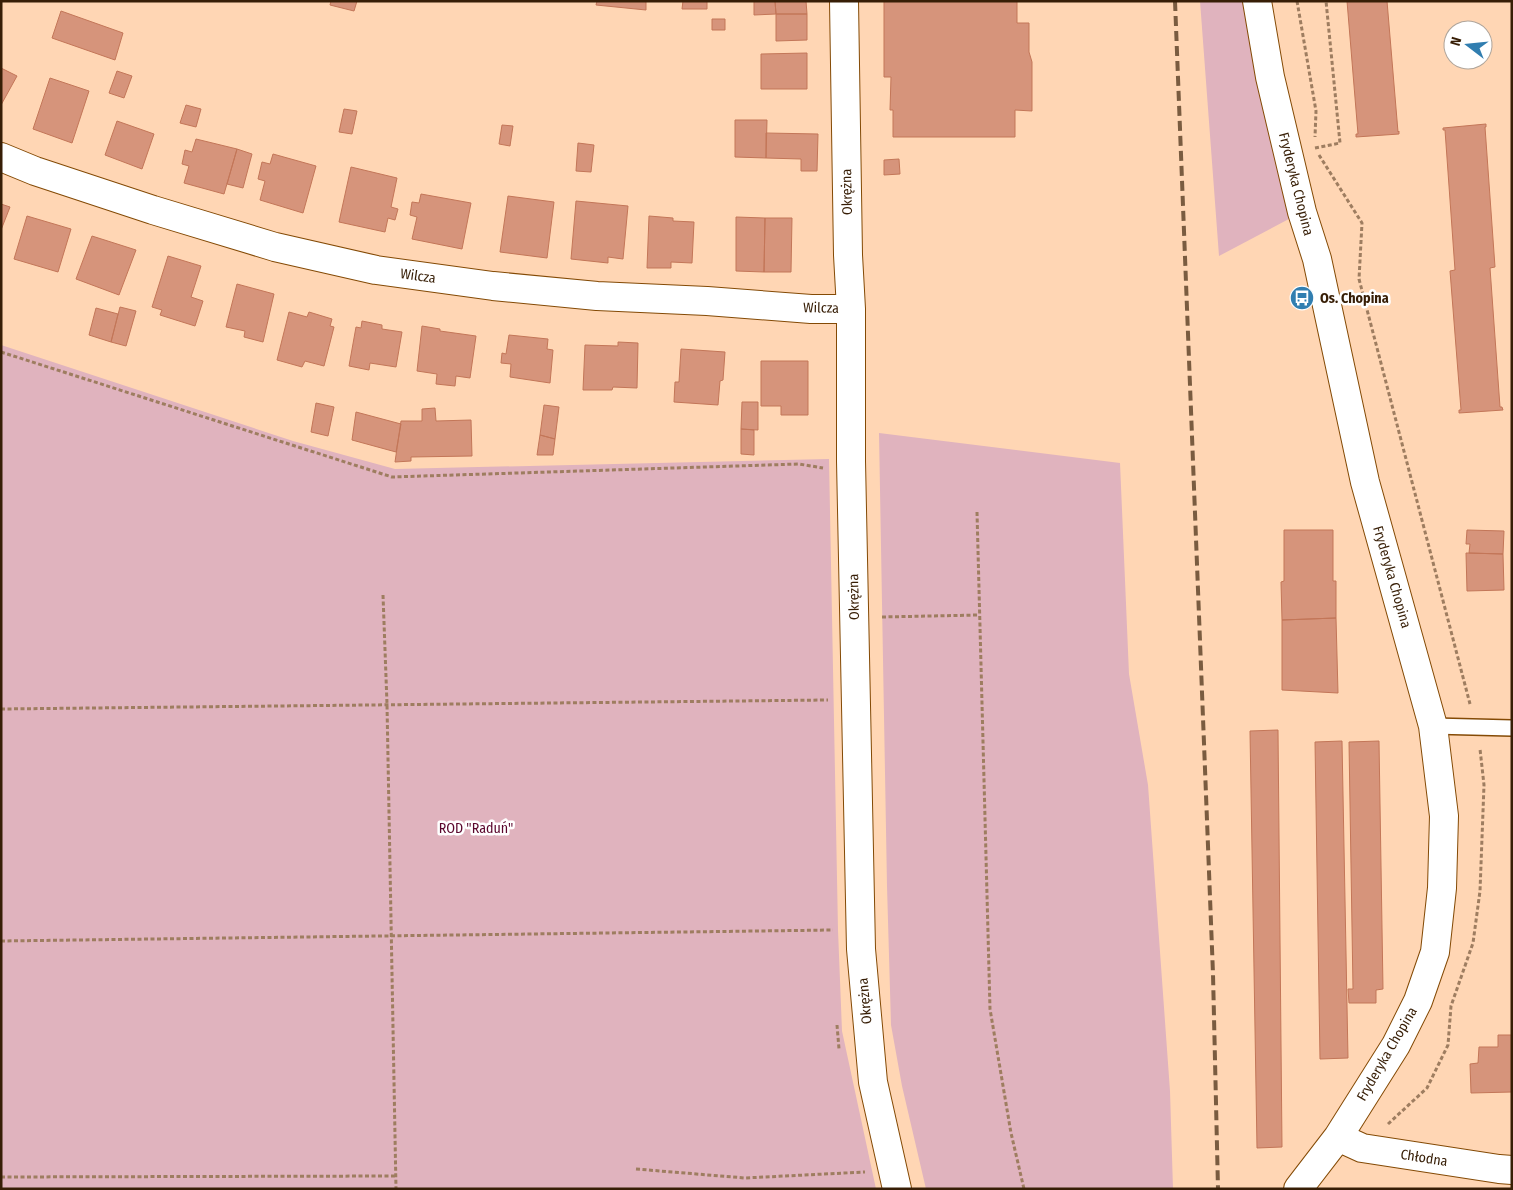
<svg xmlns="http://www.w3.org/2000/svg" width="1513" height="1190" font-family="'Fira Sans Condensed',sans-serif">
<rect width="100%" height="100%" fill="#ffd6b4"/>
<path fill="#e0b3be" d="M1200,1H1260L1302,212L1219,256Z
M1,345L293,441L395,469L829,459L838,930L842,1031L876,1189H1Z
M879,433L1120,463L1129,674L1148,785L1170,1091L1173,1189H926L902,1086L891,1025L887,886Z"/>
<path fill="#d6947b" stroke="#c37658" d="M331,1H357L354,11L330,5Z
M597,1H646V10L596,5Z
M683,1H707V9H682Z
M754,1H775L776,14L754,15Z
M775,1H806L807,14H776Z
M884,1H1017V23H1029V52L1032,62V111L1015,110V137H893V110H890L891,77H884Z
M1347,1H1387L1398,132L1399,131V134L1356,137V134H1358Z
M61,11L123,33L115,60L52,38Z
M776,14H807V40L776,41Z
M712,19H725V30H712Z
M807,53V89H761V54Z
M1,68L17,76L1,105Z
M117,71L132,76L124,98L109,93Z
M50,78L89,91L72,143L33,129Z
M186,105L201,109L196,127L180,123Z
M344,109L357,111L352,134L339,132Z
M735,120H767L766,158L735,157Z
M117,121L154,134L142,169L105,155Z
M1486,124V127H1485L1495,267L1490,268L1500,407H1502L1503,410L1459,413V410H1461L1450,271L1455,270L1445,130H1443V128Z
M502,125L513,126L510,146L499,144Z
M766,133L818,134L817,171H801V159L766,158Z
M196,139L237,149L224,194L184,183L189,166L182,164L185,150L192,152Z
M578,143L594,145L591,172L576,171Z
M237,149L252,154L243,188L227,184Z
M273,154L316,166L303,213L260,200L265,181L258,179L262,162L270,164Z
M899,159L900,174L884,175V160Z
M351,167L397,178L391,207L398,209L395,220L388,218L385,232L339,222Z
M421,194L471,203L462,249L412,239L417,217L410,215L412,202L419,203Z
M508,196L554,202L547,258L500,252Z
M576,201L628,206L623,259L608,257V263L571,259Z
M1,204L10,207L1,230Z
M27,216L71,229L58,272L14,259Z
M649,216L673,218V221L694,222L692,263L671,262V268H647Z
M736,217L765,218L764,272L736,271Z
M765,218H792L791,272H764Z
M92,236L136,250L119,295L76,279Z
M168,256L201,266L191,297L203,301L195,326L160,315L162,310L152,307Z
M237,284L274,294L263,342L244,337L245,331L226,327Z
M120,307L136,311L126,346L111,342Z
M96,308L118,314L111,342L89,335Z
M289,312L307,317L309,312L332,319L330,326L334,327L324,366L305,361L302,367L277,360Z
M362,321L382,325V329L402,332L396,367L370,363L369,370L349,366L356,327L361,328Z
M422,326L440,329V331L476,336L470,378L456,376L455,386L436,384L437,374L417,371Z
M509,335L548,339L547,349L553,350L550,383L510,377L511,364L501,363L502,353L506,354Z
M618,342L638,343L637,388L613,387L612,390H583L585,345L618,346Z
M681,349L725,352L723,380L720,381L718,405L674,402L675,382H679Z
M761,361H808V415H781V406H761Z
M742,402H758V430L741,429Z
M316,403L334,407L328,436L311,432Z
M544,405L559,407L555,439L540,435Z
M435,408L436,421L471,420L472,456L411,457V461L395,462L401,421H422V409Z
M356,412L401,424L396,452L352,440Z
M741,429L754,430V455L741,454Z
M540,435L555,439L553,455H537Z
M1284,530H1333V581H1336V618L1282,620L1281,582L1284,581Z
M1467,530L1504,531L1503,554L1469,553L1470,544H1466Z
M1466,553L1503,554L1504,590L1467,591Z
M1336,618L1338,693L1282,690V620Z
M1278,730L1282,1147L1257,1148L1250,731Z
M1342,741L1348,1058L1320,1059L1315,742Z
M1379,741L1383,989L1376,990V1003H1349L1348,989H1353L1349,742Z
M1498,1035H1512V1092L1471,1093L1470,1064L1478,1063L1479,1047H1498Z"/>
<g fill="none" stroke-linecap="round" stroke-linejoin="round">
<g stroke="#844a05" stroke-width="18">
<path id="service" d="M1433,726L1512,728"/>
</g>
<g stroke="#844a05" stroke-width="30">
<path id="minor" d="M844,1L848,255L851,309V461L861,949L873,1082L897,1189
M1257,1L1270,77L1302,212L1317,259L1365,482L1433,726L1444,816L1442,888L1435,952L1418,1001L1396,1045L1338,1137L1298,1189
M1,157L35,171L153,210L275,247L376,270L493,286L597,296L707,301L811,309H851
M1338,1137L1362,1148L1499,1169L1512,1170"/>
</g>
<path stroke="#9e7d60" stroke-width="3" stroke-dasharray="4 2.5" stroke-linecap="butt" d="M1297,1L1316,111L1315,137
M1315,148L1340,143L1326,1
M1319,155L1362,223L1359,279L1470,704
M1,352L392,477L799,464L823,468
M977,512L990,1009L1011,1133L1024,1189
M383,595L387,704L396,1189
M882,617L979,615
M1,709L828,700
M1,941L833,930
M837,1025L839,1049
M1388,1124L1427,1088L1448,1045L1451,1006L1473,943L1480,891L1484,785L1480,749
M636,1169L745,1178L865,1172
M1,1177L396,1176"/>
<use href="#service" stroke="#fff" stroke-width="15"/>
<use href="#minor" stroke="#fff" stroke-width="28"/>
<path stroke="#7a5c40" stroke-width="4" stroke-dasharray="10 5" stroke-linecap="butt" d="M1175,1L1213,974L1218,1189"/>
</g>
<defs>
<g id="bus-disc" transform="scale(1.25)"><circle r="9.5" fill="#317eb0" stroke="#fff"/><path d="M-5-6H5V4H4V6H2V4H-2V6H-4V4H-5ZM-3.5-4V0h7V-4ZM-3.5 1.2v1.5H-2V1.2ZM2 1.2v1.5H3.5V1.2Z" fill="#fff"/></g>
</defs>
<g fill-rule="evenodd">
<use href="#bus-disc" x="1302" y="298"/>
</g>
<g text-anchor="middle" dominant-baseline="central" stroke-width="5" stroke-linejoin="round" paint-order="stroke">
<g font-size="14" fill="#371e06" stroke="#fff">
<text transform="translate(1296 184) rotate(76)">Fryderyka Chopina</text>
<text transform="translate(847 192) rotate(-91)">Okrężna</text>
<text transform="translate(418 276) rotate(8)">Wilcza</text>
<text transform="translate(821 308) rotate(1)">Wilcza</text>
<text transform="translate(1392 577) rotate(74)">Fryderyka Chopina</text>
<text transform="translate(854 597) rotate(-91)">Okrężna</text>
<text transform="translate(865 1001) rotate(-95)">Okrężna</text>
<text transform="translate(1387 1054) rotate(-60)">Fryderyka Chopina</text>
<text transform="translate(1424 1158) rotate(9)">Chłodna</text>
</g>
<g font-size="14" font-weight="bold" fill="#371e06" stroke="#fff" text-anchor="start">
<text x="1320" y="298">Os. Chopina</text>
</g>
<g font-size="14" fill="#5a062c" stroke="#fff">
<text x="476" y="828">ROD "Raduń"</text>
</g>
</g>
<rect width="1513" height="1190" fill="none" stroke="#371e06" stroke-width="5"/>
<g transform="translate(1468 45) rotate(286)"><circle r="24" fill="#ffffff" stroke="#afa59b"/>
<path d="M0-4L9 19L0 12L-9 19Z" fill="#317eb0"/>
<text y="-8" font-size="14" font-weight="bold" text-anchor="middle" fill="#371e06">N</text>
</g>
</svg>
